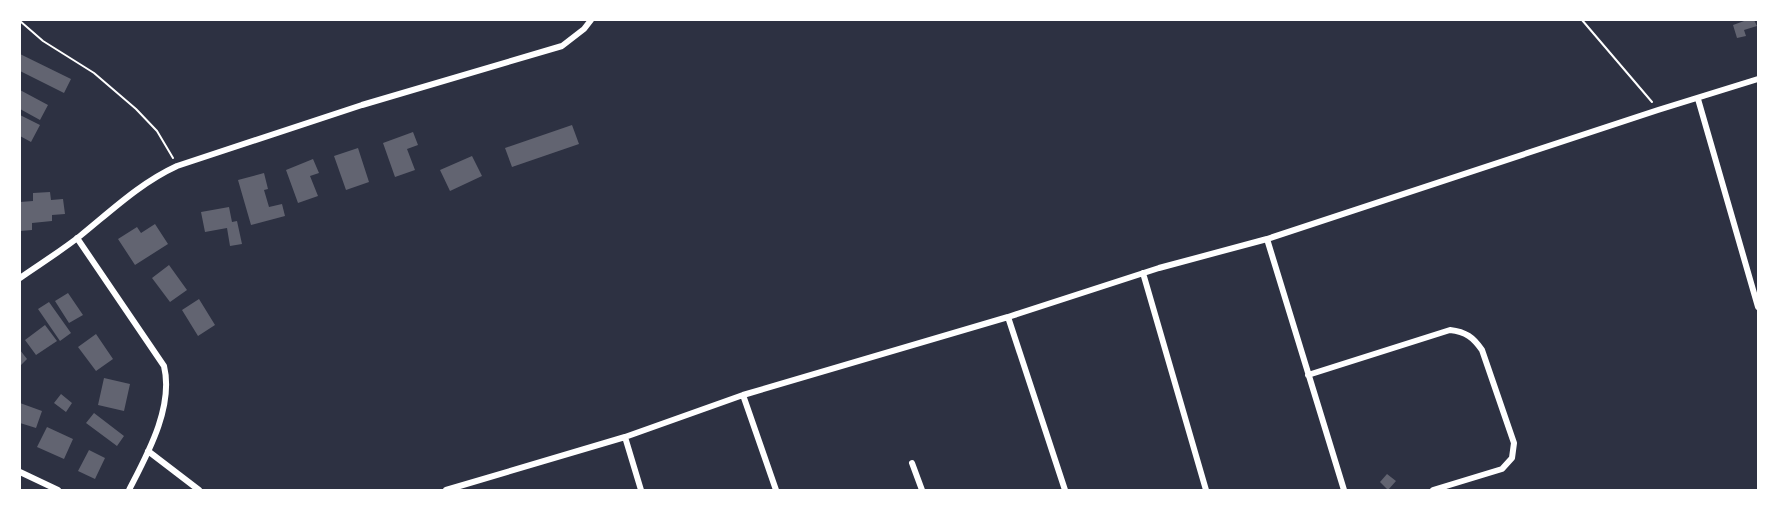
<svg xmlns="http://www.w3.org/2000/svg" width="1778" height="510" font-family="'IBM Plex Sans',sans-serif">
<rect width="100%" height="100%" fill="#2d3142"/>
<path fill="#626471" d="M1747,20H1754L1757,26L1744,30L1746,36L1737,38L1733,25Z
M20,54L71,79L64,93L20,71Z
M20,90L48,105L40,120L20,109Z
M20,115L40,125L31,142L20,136Z
M572,125L579,144L512,167L505,148Z
M413,132L418,145L407,149L415,170L395,177L383,143Z
M358,148L369,182L346,190L334,156Z
M472,156L482,176L450,191L440,170Z
M313,159L319,173L310,176L318,196L298,203L286,170Z
M264,173L268,189L264,190L269,207L282,204L285,216L251,225L238,180Z
M50,192L51,200L63,199L65,214L52,215V221L32,223V230L20,231V202L33,201V193Z
M229,207L232,222L237,221L242,244L230,246L227,228L205,232L201,212Z
M155,224L168,244L135,265L118,239L137,227L141,233Z
M169,265L187,290L170,302L152,278Z
M68,293L83,315L69,323L55,301Z
M199,299L215,325L198,336L182,310Z
M49,302L71,333L60,341L38,309Z
M45,325L57,341L36,355L25,340Z
M96,334L113,359L96,371L78,347Z
M20,350L27,359L20,366Z
M104,378L130,384L124,411L98,405Z
M61,394L72,403L66,412L54,403Z
M20,403L42,411L36,428L20,423Z
M94,413L124,436L117,446L86,423Z
M47,427L73,439L64,459L37,447Z
M89,450L105,458L95,479L78,471Z
M1387,474L1396,481L1388,490L1380,482Z"/>
<g fill="none" stroke-linecap="round" stroke-linejoin="round">
<path stroke="#fff" stroke-width="2" d="M1582,20L1652,102
M20,21L43,41L94,73L136,109L157,131L173,158"/>
<path stroke="#fff" stroke-width="6" d="M1698,99L1758,307
M77,238L164,366C174,407 147,455 129,490
M1267,239L1344,490
M1143,273L1206,490
M20,278C40,264 61,251 80,236C111,211 140,183 177,166L362,105L562,46L584,29L591,20
M1008,317L1065,490
M1308,375L1450,330C1466,332 1473,337 1482,350L1514,443L1512,458L1502,469L1433,490
M743,395L776,490
M625,437L641,490
M148,451L199,490
M912,463L922,490
M20,472L58,490
M446,490L625,437L743,395L1008,317L1159,268L1267,239L1658,110L1758,79"/>
</g>
<rect width="1778" height="510" fill="none" stroke="#ffffff" stroke-width="42"/>
</svg>
